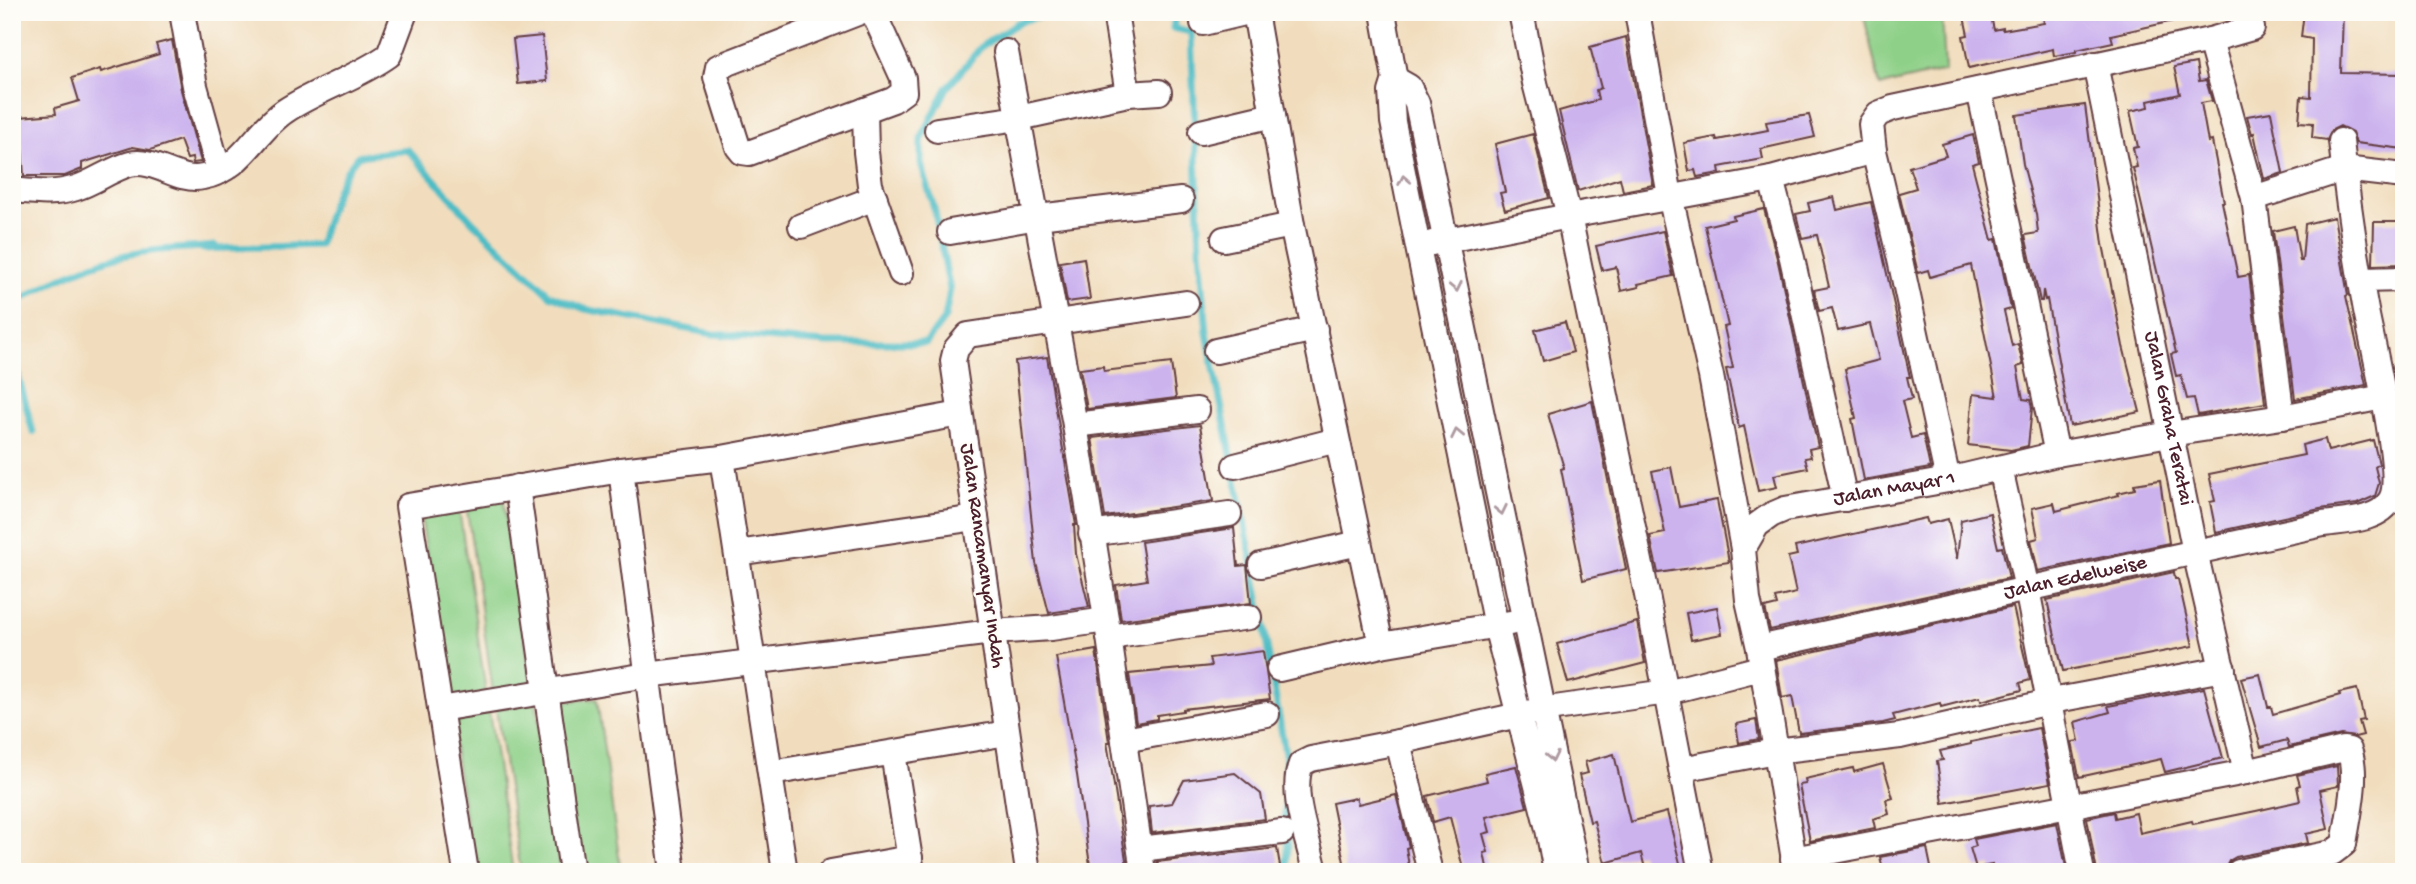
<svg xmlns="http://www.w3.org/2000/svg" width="2416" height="884" font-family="'Gochi Hand',sans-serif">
<rect width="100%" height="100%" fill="#fdfcf7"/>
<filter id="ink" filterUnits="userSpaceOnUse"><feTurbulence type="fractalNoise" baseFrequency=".0143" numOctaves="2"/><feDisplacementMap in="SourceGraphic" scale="14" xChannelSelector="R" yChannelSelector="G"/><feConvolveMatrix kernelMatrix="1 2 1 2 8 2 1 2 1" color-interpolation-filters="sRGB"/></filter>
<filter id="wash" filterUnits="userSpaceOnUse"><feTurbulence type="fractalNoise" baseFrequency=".00686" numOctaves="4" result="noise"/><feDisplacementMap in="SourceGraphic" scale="28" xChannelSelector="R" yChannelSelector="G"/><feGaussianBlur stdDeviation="1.57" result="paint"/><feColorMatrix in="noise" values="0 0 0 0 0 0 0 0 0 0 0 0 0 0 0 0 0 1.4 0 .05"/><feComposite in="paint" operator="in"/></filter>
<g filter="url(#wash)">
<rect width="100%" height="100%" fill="#f1ddbd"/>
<path fill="#8ed088" stroke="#6c785a" stroke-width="2" d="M1863,12H1942L1945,71L1880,86Z
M503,497L532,686L493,692L466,503Z
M458,502L486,692L448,700L420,509Z
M597,699L621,872H580L556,702Z
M536,702L561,872H521L496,709Z
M489,711L513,872H474L449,716Z"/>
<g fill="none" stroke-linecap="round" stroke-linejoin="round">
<path stroke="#4ebcc4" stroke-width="7" d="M1176,12L1173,28L1191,32L1200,250L1207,333L1258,592L1286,759L1285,818L1288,844L1287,872
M12,305C43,286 81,267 117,257C148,249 183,249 215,246L203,249L319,245C329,213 336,181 358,156L408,150L473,222L550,295L585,309L713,334L826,343H926L945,318L950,290L935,212L921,163V139L947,88L982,46L1019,22L1054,12
M12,353L33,432"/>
</g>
<g id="blocks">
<path fill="#ccb3ee" d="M1963,12H1990L1994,30L2003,28V30L2044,23L2042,12H2064L2065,18L2092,12H2177L2178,20L2111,35L2113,42L2076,50V52L2054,56L2053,49L1969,68L1963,36L1968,35Z
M2304,12H2343L2341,73L2404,74V149L2356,143L2352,132L2340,126L2332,130L2327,140L2312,138L2313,123L2299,122L2301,96L2311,97L2312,39L2301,37Z
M542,36L547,81L518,84L513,39Z
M1626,37L1653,185L1623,191L1620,178L1578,191L1559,111L1598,100L1596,90L1601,88L1590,47Z
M172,40L181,90L201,162L193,163L192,158L187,159L180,140L150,150L133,147L82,163V169L65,176H24L20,117L56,114L55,108L79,101L72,78L100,69L101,72L159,54L156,44Z
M2196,63L2199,81L2206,80L2212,101L2201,103L2208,142L2212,141L2224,202H2222L2238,277L2249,275L2265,403L2198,415L2194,398L2187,399L2181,375L2176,376L2171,354L2176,353L2133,168L2137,167L2133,148L2138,147L2130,111L2149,107L2148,101L2180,94L2174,67Z
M2085,105L2103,244L2123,346L2140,412L2070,426L2047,299L2045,300L2043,290L2042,301H2040L2025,235L2038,233L2036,214L2023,164L2016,115Z
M2271,112L2283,173L2264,179L2254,133L2252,134L2247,116Z
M1809,115L1815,137L1761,149L1763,159L1719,167L1720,173L1697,177L1695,170L1689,171L1684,143L1716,137L1717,140L1768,130L1766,122Z
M1533,134L1549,198L1505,210L1500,193L1505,192L1495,144Z
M1973,135L1979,162L1972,164L1992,240L1996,239L2011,309L2004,311L2012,346L2018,344L2023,365L2017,367L2023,399L2030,400L2032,408L2028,446L2011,450L1968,445L1973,394L1997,397L1971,265L1930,277L1928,270L1918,273L1899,193L1916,188L1909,167L1946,156L1942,144Z
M1834,197L1837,210L1871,202L1910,377H1907L1912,399L1902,401L1911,438L1923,435L1930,468L1864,480L1852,419L1856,418L1845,369L1879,360L1870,324L1838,331L1832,308L1819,311L1814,290L1829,287L1817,235L1802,238L1796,214L1810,211L1808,203Z
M1764,209L1778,262L1818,447L1809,449L1811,457L1805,458L1808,468L1774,475L1777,487L1758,491L1744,426L1739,428L1726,369L1733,368L1724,327L1728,326L1705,226L1734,219L1733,216Z
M2334,217L2348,295L2346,296L2366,385L2295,399L2273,231L2294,226L2300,261H2302L2305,224Z
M2374,222H2399V226H2404V264L2373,265Z
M1663,231L1673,276L1638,284L1639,287L1621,291L1616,267L1602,270L1596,246Z
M1084,258L1090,299L1067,302L1060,262Z
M1565,322L1573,352L1543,361L1535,330Z
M1047,357L1076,525H1074L1076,554L1089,607L1049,613L1036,563L1015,361Z
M1171,363L1176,398L1087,409L1080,369L1103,366L1104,371Z
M1592,401L1626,569L1583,580L1561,469L1564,468L1548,414Z
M1200,425L1213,501L1105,517L1092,438Z
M2325,439L2328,451L2373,440L2379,464L2375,467L2379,483L2375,496L2357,504L2320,509L2216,532L2210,502L2215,501L2209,474L2304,455L2302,445Z
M1671,467L1679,507L1717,500L1729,562L1658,573L1650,536L1665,533L1652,471Z
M2160,480L2169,543L2038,571L2031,540L2038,538L2032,508L2054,503L2056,511L2119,495L2118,493L2135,489L2134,484Z
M1990,513L1998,548L2002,547L2009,578L1770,630L1765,608L1777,605L1775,598L1796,593L1788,557L1797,555L1795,547L1926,518L1928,524L1948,519L1957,559L1961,520Z
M1234,528L1238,566L1247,565L1251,603L1121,620L1116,585L1147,580L1141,542Z
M2174,572L2175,579H2178L2193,646L2063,671L2047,600Z
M1717,607L1722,634L1691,640L1686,613Z
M2013,607L2030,680L2020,683L2022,690L1981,701L1980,697L1941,707L1940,703L1893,715L1895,720L1883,723L1799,733L1792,696L1782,698L1776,660Z
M1637,622L1645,663L1568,683L1557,644Z
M1096,650L1109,742H1107L1128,872H1091L1077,775L1056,657Z
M1263,651L1270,699L1183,709V711L1157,715V719L1136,723L1129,674L1211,666L1209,658Z
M2260,674L2268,707H2271L2273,714L2340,695L2339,693L2357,689L2364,720L2359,721L2363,735L2355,737L2341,735L2289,747L2287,740L2261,747L2241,678Z
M2204,688L2223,758L2165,772L2161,759L2079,777L2072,742L2079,741L2075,722L2110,712L2108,706Z
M1756,720L1759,739L1739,743L1736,724Z
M2039,728L2050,783L1943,803L1937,761L1943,760L1940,751L1971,744V742Z
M1614,754L1630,822L1667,812L1681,867L1666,872H1646L1641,853L1605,863L1594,821L1590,822L1579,775L1588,773L1585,762Z
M1883,764L1893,798L1886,800L1889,814L1873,819L1875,828L1810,841L1799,785L1806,784L1805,779L1853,768L1854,772Z
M1516,766L1527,807L1486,817L1490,832L1483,834L1488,852L1484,853L1488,872H1464L1450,817L1433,822L1427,796L1487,781L1485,773Z
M2337,766L2338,786L2320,790L2328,829L2306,834L2308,843L2236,857L2229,861L2225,869L2214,872H2097L2087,818L2114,812L2115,818L2136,813L2140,833L2192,821L2193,824L2256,811L2300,801L2297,786L2300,785L2297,775Z
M1235,773L1261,794L1265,819L1152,833L1149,806L1172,803L1184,780Z
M1396,795L1409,847L1406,848L1410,872H1346L1332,803L1356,798L1358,804Z
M2057,823L2067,872H1993L1992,865L1976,868L1970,848L1976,846L1974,839Z
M1277,848L1281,872H1158L1157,862Z
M1927,848L1932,872H1884L1880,857Z"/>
</g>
</g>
<g filter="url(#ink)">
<use href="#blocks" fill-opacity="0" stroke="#633c41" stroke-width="2"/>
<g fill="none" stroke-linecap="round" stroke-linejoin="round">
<g stroke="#633c41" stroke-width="28">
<g id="minor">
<path d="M182,12L195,86L219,172"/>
<path d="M860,12L718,67L716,77L738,147L742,152L749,153L893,100L904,92L903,78L873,12"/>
<path d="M1115,12L1128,94"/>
<path d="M1255,12L1292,225L1381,645"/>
<path d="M1383,12L1395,79"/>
<path d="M1521,12L1535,83L1569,216L1771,179L1874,151L1871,124L1878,114L1893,108L2210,40L2252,28"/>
<path d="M1637,12L1670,196L1711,376L1743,549"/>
<path d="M1203,23L1249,12"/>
<path d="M2210,40L2254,198L2282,417"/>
<path d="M1006,52L1075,425L1109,637L1143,872"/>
<path id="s1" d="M2095,64L2195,552L2246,772"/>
<path d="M1979,90L2057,454"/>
<path d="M865,110L866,152L870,185L901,273"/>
<path d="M937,130L1019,118L1128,94L1159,92"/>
<path d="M1201,132L1273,115"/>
<path d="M1874,151L1899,255L1948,480"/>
<path d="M1771,179L1792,258L1845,499"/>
<path d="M12,190C34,192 55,195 76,188C95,182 111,169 130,164C155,158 178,183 203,177C242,170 255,131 285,111C318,89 357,78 389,55L405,12"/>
<path d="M2254,198L2344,169L2404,176"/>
<path d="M801,226L875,198"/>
<path d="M950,232L1038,217L1181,200"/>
<path d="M1224,239L1292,225"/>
<path d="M1432,243L1569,216L1647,595L1701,872"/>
<path d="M2361,280L2404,279"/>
<path d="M1216,351L1315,329"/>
<path d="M1075,425L1197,410"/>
<path d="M722,458L785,872"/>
<path d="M1235,466L1337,440"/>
<path d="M2000,468L2027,589L2082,872"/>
<path d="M621,470L673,872"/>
<path d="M517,487L572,872"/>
<path d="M1091,534L1229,514"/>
<path d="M737,553L976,518"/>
<path d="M1261,565L1359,543"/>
<path d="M1109,637L1249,617"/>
<path id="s2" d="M1759,648L2323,524C2344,521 2380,521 2391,499C2405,474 2371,340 2365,305C2355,251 2347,196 2341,141"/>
<path d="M1279,669L1381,645L1510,623"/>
<path d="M440,709L647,675L992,632L1051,628L1106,620"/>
<path d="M1124,740L1267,714"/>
<path d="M1398,742L1430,872"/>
<path d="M893,753L912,872"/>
<path d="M1682,769L1775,751L1900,736L2062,699L2223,669"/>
<path d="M771,773L1007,733"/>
<path d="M1140,849L1282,832"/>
<path d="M1793,859L2246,772L2344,749L2349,750C2359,775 2348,818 2344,844L2332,853L2239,872"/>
<path d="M466,872L408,506L621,470L722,458L960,414"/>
<path d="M831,872L910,858"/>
<path d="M1028,872L953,361L956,349L968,335L1186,303"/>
<path d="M1315,872C1309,840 1289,794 1301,764L1311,759L1398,742L1541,710L1667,692L1761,668"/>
<path d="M1556,872L1548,829L1496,626L1418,247L1393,122L1391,92L1395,79L1409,87L1417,103L1577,872"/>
<path id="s3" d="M1796,872L1759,648L1748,600L1743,549L1757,525L1771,515L1785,509L1948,480L2057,454L2170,434L2282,417L2383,397"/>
</g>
</g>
<use href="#minor" stroke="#fff" stroke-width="24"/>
</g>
<defs><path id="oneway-chevron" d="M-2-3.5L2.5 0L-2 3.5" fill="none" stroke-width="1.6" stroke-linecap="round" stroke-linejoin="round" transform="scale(1.75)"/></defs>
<g stroke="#ae9aa0">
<use href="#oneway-chevron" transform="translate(1404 180) rotate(-101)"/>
<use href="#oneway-chevron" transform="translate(1456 287) rotate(78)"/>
<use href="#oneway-chevron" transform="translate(1457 434) rotate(-102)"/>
<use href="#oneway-chevron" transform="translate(1501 510) rotate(78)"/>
<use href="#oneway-chevron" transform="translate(1552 757) rotate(78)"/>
</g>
</g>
<g text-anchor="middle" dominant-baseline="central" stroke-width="5" stroke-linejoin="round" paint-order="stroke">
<g font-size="21" fill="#4a1f2b" stroke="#fdfcf7">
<text stroke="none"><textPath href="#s1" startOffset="362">Jalan Graha Teratai</textPath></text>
<text stroke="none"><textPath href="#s3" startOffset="499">Jalan Mayar 1</textPath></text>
<text transform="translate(981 556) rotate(82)">Jalan Rancamanyar Indah</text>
<text stroke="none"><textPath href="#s2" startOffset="324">Jalan Edelweise</textPath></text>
</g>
</g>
<rect width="2416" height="884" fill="none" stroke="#fdfcf7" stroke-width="42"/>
</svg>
